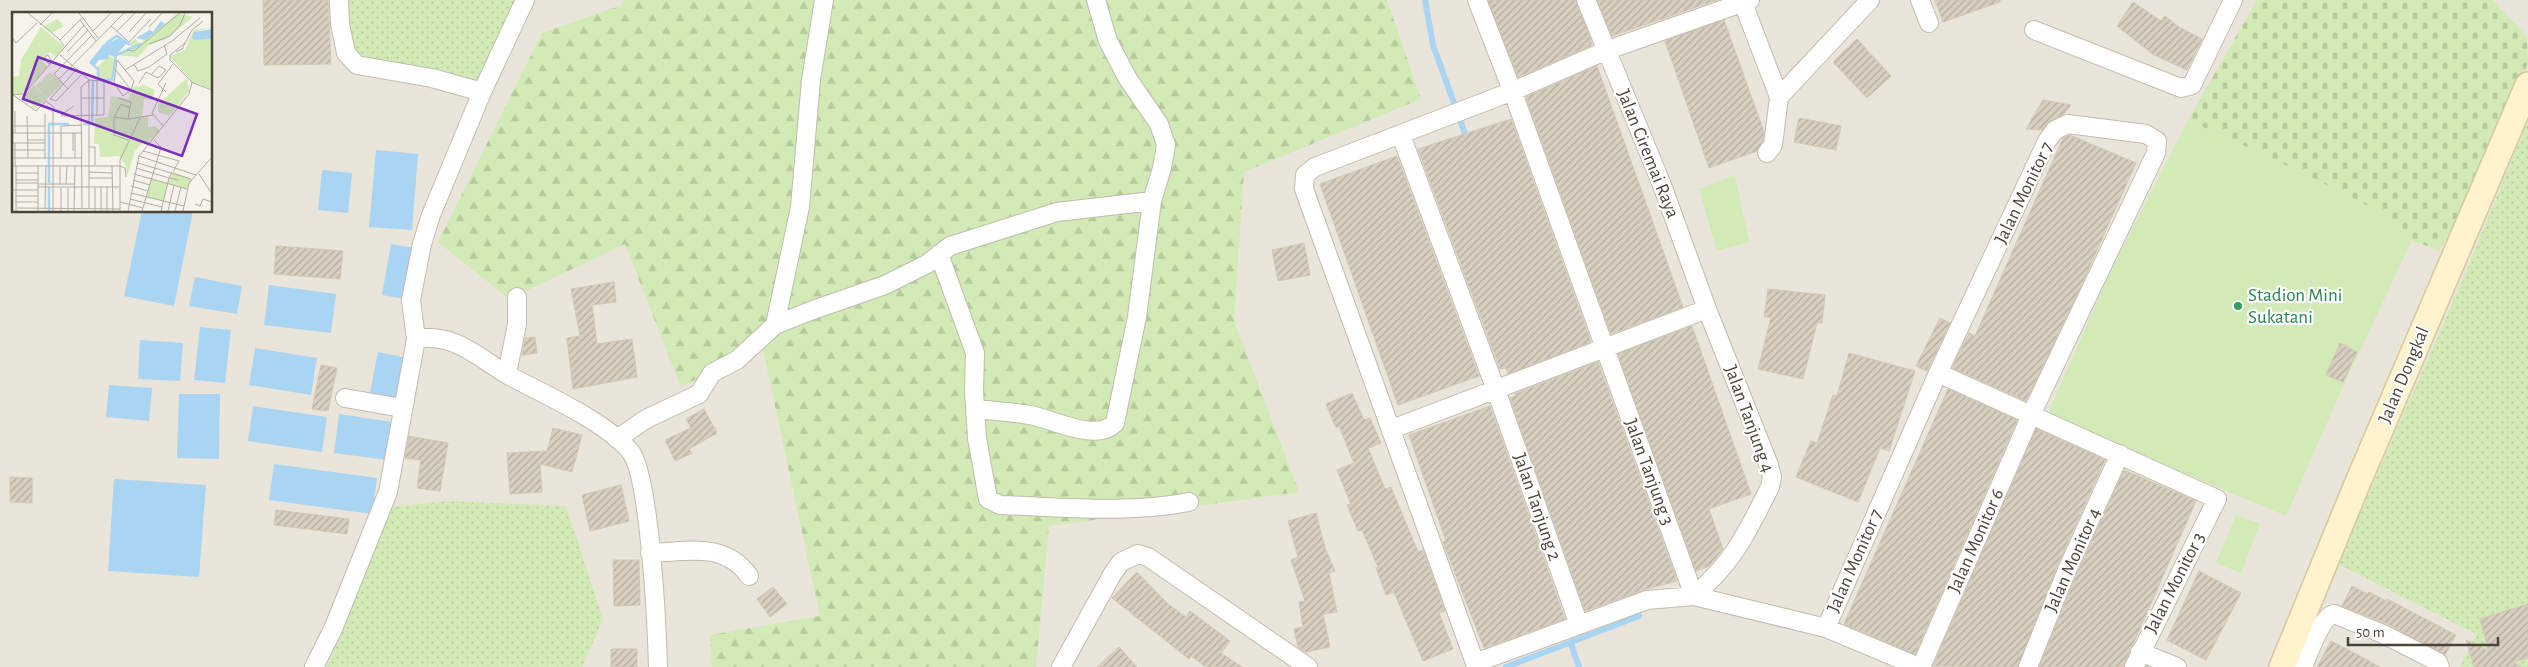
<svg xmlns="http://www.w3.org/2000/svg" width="2528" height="667" font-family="'Alegreya Sans',sans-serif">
<defs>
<pattern id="grass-dots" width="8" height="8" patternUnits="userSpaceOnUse" patternTransform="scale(1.25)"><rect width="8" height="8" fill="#d2eab5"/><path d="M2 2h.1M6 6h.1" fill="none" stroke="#b6ca9c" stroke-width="1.8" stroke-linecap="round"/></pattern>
<pattern id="forest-firs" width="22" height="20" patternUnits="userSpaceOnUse" patternTransform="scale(1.25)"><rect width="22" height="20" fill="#d2eab5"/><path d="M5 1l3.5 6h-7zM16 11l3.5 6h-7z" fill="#b6ca9c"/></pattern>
<pattern id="cemetery-stones" width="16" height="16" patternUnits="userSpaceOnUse" patternTransform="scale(1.25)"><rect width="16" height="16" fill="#d2eab5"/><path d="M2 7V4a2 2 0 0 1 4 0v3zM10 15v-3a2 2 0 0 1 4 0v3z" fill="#b6ca9c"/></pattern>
<pattern id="building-hatch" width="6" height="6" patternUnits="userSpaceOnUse" patternTransform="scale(1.25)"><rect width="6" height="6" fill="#d8cfc1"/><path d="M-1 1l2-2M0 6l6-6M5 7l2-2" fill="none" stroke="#b1aa9e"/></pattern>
</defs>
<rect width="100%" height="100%" fill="#f6f3ec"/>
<path fill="#eae5da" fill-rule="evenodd" d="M0,0H2528V667H0ZM14,14H211V211H14Z"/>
<path fill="url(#grass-dots)" d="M339,0H525L482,92L357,65Z
M2528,121V667H2460L2476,634L2338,564L2461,284Z
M448,501L566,506L603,619L582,667H327L350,613L392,507Z"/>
<path fill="url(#forest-firs)" d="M624,0H1387L1421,99L1244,172L1234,321L1299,492L1049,526L1036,667H712L710,635L820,616L762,345L681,387L625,244L509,299L438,242L542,33L622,5Z"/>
<path fill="url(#cemetery-stones)" d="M2257,0H2493L2527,37L2528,64L2459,216L2439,251L2412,240L2387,216L2317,180L2188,120Z"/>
<path fill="#d2eab5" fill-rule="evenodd" d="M2188,120L2317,180L2387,216L2412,240L2340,393L2286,516L2047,415L2112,269ZM2340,344L2357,352L2343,382L2326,375Z
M1735,175L1749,242L1717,251L1699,189Z
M2236,515L2260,524L2241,573L2216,563Z"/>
<path fill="#a9d4f2" d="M376,150L418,154L412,230L369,227Z
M322,170L352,173L348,213L318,210Z
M142,211H193L174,306L124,296Z
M391,244L414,248L405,299L382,295Z
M195,277L242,286L237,314L189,306Z
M269,285L336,294L331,333L264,325Z
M200,327L231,330L225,383L194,380Z
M140,340L183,343L180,381L138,379Z
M255,348L317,358L311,395L249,385Z
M378,352L407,358L398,403L369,398Z
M109,385L152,388L149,421L106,417Z
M179,394H220L219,459L177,458Z
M253,406L327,417L322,452L248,441Z
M339,414L392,422L387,460L334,453Z
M274,464L377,478L372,514L269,500Z
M114,479L206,485L199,577L108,571Z"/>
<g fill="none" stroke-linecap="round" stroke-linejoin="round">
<path stroke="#a9d4f2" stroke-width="6" d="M1425,0L1433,45L1468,142
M1571,644L1579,667
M1506,667L1639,616L1629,586"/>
</g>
<path fill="url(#building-hatch)" stroke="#d3c7b4" d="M263,0H328L331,64L264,65Z
M1488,0H1576L1592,43L1590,46L1518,77Z
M1597,0H1717L1612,36Z
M1935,0H2000V2L1943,22Z
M2133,2L2161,21L2165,16L2179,27L2202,39L2187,70L2154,55L2117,26Z
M1724,20L1764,132L1763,141L1757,151L1709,168L1665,41Z
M1857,39L1891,76L1867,98L1833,62Z
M1597,66L1683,307L1611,334L1526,97Z
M2043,100L2071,105L2064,114L2050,121L2042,130L2026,129Z
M1799,118L1841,126L1836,150L1794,142Z
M1511,119L1591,342L1508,374L1506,368L1500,369L1418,149Z
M2070,135L2136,163L2081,286L2026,401L1952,368L1969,333L1975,336L2063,138Z
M1397,156L1479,376L1398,405L1320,184Z
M1304,243L1310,275L1278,281L1272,250Z
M276,246L343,251L340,279L274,274Z
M614,282L616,302L592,305L597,344L632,339L637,377L573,389L567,338L580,336L571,289Z
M1768,289L1825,295L1822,323H1817L1803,379L1758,369L1771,317H1764Z
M1940,318L1950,323L1927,371L1916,366Z
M1692,326L1751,494L1709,509L1723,549L1709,566L1696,571L1618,354Z
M535,337L537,353L522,355L525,338Z
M2340,343L2357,352L2343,382L2326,375Z
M1849,353L1915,371L1889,451L1880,448L1858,502L1796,477L1811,441L1817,443L1833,395L1837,396Z
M1598,362L1677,581L1643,590L1585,611L1510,398L1516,396L1515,394Z
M321,365L337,368L328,411L312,409Z
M1948,389L2017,420L1915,654L1844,624Z
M1352,393L1364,420L1370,418L1381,443L1368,448L1385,489L1391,487L1418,552L1423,550L1445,611L1439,613L1453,649L1423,661L1394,592L1386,595L1376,568L1378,567L1362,530L1358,531L1347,505L1351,504L1337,470L1354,463L1339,426L1336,428L1326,404Z
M1490,406L1565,619L1484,648L1443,542L1446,541L1409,435Z
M704,409L717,433L689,449L692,453L675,461L665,440L691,428L686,419Z
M553,428L582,435L572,472L540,464L542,492L510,494L507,453L547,451Z
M2036,429L2105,460L2057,566L2018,667L1933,666Z
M409,436L448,443L440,491L417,488L421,460L405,458Z
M2124,470L2196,501L2123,667H2039L2077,574Z
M10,477L32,478V503L10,502Z
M621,485L629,521L590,531L582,495Z
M276,510L349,519L347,534L274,525Z
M1316,513L1325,548L1335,571L1329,573L1337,612L1323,614L1330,647L1306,652L1298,647L1294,629L1303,627L1299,602L1305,601L1291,560L1298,557L1288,521Z
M613,560H639L640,605L614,606Z
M2199,571L2241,593L2206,660L2167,640Z
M1137,572L1168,604L1186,617L1190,611L1230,641L1221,653L1242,667H1206L1191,656L1189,659L1112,598Z
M2352,586L2368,594L2369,592L2386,601L2387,599L2456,635L2445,655L2388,624L2342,606Z
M773,587L787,604L770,617L757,599Z
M2528,604V658L2512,662L2522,667H2474L2466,640L2489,651L2480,619Z
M2331,641L2345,648L2380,667H2317Z
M1119,647L1137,667H1097Z
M611,649H637V667H611Z"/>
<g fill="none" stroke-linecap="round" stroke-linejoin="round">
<g stroke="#c2bbae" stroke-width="20">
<path id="street" d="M339,0L340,24L346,53L357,65L432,78L482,92
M1477,0L1515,98L1694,596
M1586,0L1662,185L1707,309L1769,465L1772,477L1770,487C1746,534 1735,560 1694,596
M1750,0L1605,51L1513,91L1315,167L1305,175L1304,189L1475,663L1647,600L1694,596L1826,628L1919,667
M1920,0L1929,23
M1743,3L1779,97
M2034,30L2181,88L2192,85L2233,0
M1401,135L1496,390L1579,625
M1767,153L1773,145L1779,97L1870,0
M939,254L975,353L974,392L977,438L988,499L1000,505C1063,507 1127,514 1189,502
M775,325L800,207L811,80L824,0
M416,339C456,333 477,357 508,375C543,394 605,421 630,451C650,474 657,629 658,667
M1938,373L2217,499L2134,667
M507,374L517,324V297
M345,398L402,408
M976,409C994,411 1012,412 1030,415C1053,419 1096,443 1115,423L1137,317L1152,201
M1392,429L1707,309
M617,439L646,419L699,394L712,373L737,360L775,325L813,310L885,285L927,264L950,246L1057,212L1152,201L1162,168L1166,145L1159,124L1128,79L1108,41L1096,0
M650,553C687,552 724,541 749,576
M1826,628L1938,373L2047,141L2055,130L2068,124L2146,134L2157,141L2156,153L2031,415L1921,667
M2140,652L2177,667
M314,667L333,629L388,492L416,339L411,300L422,244L431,215L482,92L525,0
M1061,667L1113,573L1121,562L1138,554L1148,557L1308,667
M2028,667L2067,570L2120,454
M2303,667C2309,653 2320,618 2334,614L2383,634L2438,662L2440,667"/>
</g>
<g stroke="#d6c79b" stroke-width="28">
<path id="secondary" d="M2282,667L2358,482L2528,85"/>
</g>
<use href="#street" stroke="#fff" stroke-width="18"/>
<use href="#secondary" stroke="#fff3cd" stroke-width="25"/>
</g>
<circle fill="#2e9e5b" stroke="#fff" stroke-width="2" cx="2238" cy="306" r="5"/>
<g text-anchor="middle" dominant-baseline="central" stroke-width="4.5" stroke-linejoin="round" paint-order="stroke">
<g font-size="19" fill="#4b4439" stroke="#fff">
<text transform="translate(1648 154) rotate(68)">Jalan Ciremai Raya</text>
<text transform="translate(2024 193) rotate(-64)">Jalan Monitor 7</text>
<text transform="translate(2404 375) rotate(-67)">Jalan Dongkal</text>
<text transform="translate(1749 419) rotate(70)">Jalan Tanjung 4</text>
<text transform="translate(1649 472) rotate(70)">Jalan Tanjung 3</text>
<text transform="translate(1537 507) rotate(71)">Jalan Tanjung 2</text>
<text transform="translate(1976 541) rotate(-66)">Jalan Monitor 6</text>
<text transform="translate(2073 560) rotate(-66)">Jalan Monitor 4</text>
<text transform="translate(1855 561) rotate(-66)">Jalan Monitor 7</text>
<text transform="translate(2175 583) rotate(-63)">Jalan Monitor 3</text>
</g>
<g font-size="19" fill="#27864d" stroke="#fff" text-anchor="start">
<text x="2248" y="295">Stadion Mini<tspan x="2248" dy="22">Sukatani</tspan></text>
</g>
</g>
<g transform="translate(12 12)">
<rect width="200" height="200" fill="#f6f3ec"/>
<path d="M166,1L181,5L154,27L137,33L126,45L104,43L119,34L117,31L123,27L128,32ZM45,7L52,14L40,21L31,15ZM29,15L52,35L44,46L38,40L29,48L36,55L10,82L0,83V65L7,64L9,48ZM200,15L186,19L200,26V77L180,70L158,44L173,38L182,18ZM97,44L102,47L99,67H86V55ZM175,66L177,79L168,91L157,104L146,100V92ZM139,167L156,171L151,189L134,185Z" fill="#d2eab5"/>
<path d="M130,72L143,78L140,88L132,87L130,105L136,104V115L144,114L148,119L136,130H131L123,139L115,164L114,154L107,144L88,145L87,132H82L83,106L96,105L99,84L116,87L122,74L128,75ZM161,160L180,167L175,177L156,171Z" fill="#d2eab5"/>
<path d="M178,32L183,37L175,57L168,47Z" fill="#d2eab5"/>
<path d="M22,73L35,87L23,97L12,84Z" fill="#d2eab5"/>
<path d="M38,60L51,71L35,87L24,74Z" fill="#d2eab5"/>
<path d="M149,9L153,12L133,28L124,26L138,18L141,20ZM200,17V26L182,28L180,25L182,20ZM108,26L115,31L102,45L97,43L96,47L87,48L83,53L78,49L92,32Z" fill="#a9d4f2"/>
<path fill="none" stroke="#a9d4f2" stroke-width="2.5" d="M94,31L105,24L118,33M78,50L86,57V67M92,68H100L104,43L129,32M71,112H80L81,68M37,171V112H57M37,199V175"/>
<path fill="none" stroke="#b2ada4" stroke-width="1" d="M16,1L47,27L52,34M67,1L86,26M68,8L84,29M28,13L40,1M99,14L117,30L139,7M137,15L150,1M81,19L99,1M105,19L123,1M117,20L134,1M0,25L4,31L25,11M48,28L71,5M173,31L158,43V48L181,71L200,78M137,32L158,24L168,13L173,1M115,38L122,39L168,1M55,40L76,18M164,40L170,37L180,18L191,9M48,43L77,68L92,69V103L49,104M105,48L122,69L119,78L111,84L102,71ZM39,51L37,52L32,46L36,43L40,50M122,52L126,59L137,55L155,42L152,33M103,57L119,78M64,58L38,87L44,89L69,63M113,58L160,29L188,6M139,63L147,54L154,58M47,67L112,1M127,71L134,60L146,66L154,58M56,77L42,62L80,23M154,80L146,72L161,52M0,83L12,82L72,13M1,83L24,99L34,89L43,96M70,86H92M106,86L119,90L116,107M3,99V121M49,103L62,94M15,104L16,146M85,104V69M102,105L109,92L118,96M0,114H33M151,114L140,101L154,71M0,121H70M16,128H33M116,128L102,123V105L116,107L141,103M0,131H33M77,135H83V153M0,138H33M61,139V121M131,139L167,149L161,160M127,144L184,163M0,146H70M33,146V102M49,146V114L70,113M63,146V121M126,151L179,167M100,153L101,199M0,154H108L113,156L114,165M3,154V131M48,154V172M124,156L157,166L149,199M77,160L100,161M160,160L157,166L167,168M4,161H26M122,162L175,177M187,162L200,182M77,166H100M4,168H26M121,168L138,173M4,171H26M26,172H62M54,172L55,153M119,174L136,179M26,175H107M83,175V199M0,178H26M119,181L172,194M4,184H26M118,187L150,195M3,190H26M108,190L131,196M183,192L188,194L191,187L200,190M5,196L108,197M33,197L34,153M70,197L69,75L77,68M77,197V68M4,199V154M26,199V153M41,199V99M49,199V176M56,199V176M62,199L63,153M89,199V175M95,199V175M108,199V148L128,106M116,199L127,144L177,82L180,70M130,199L149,135L142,128M156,199L162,173M163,199L169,175M171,199L177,171L200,145"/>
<path fill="#7b2cbf" fill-opacity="0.15" stroke="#7b2cbf" stroke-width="2.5" d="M26,45L185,102L170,144L11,87Z"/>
<rect width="200" height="200" fill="none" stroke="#4b4439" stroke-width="2.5"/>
</g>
<path d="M2348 637v8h150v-8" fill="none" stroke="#4b4439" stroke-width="2.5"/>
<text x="2356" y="637" font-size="15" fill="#4b4439" stroke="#ffffff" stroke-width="4" paint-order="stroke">50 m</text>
</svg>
